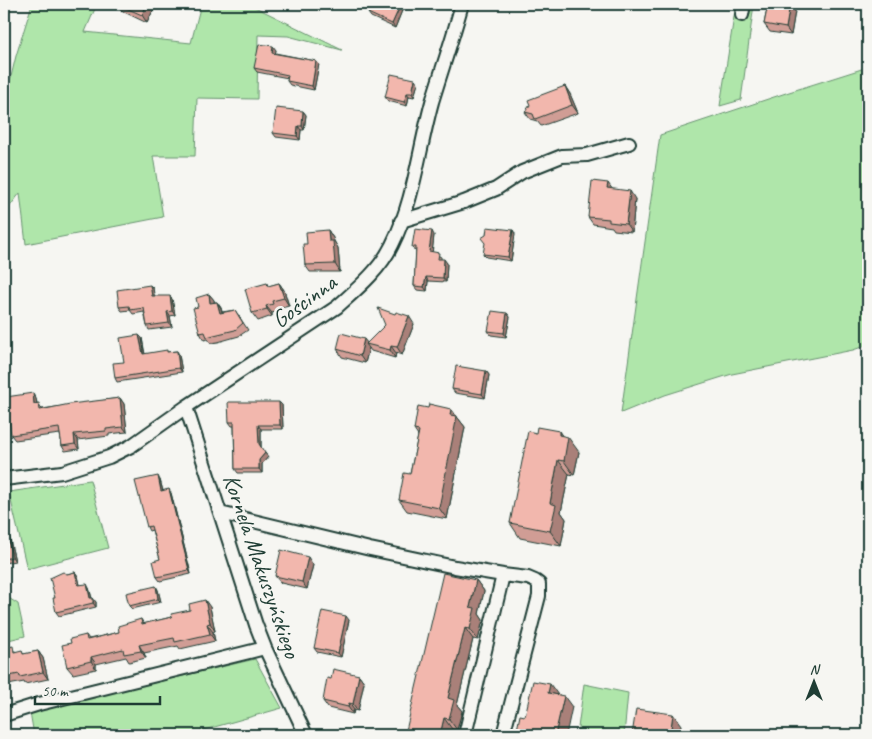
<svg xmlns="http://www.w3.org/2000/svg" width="872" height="739" font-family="Caveat,sans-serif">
<rect width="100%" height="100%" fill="#f6f6f2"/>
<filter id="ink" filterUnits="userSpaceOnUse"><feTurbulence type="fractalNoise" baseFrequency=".02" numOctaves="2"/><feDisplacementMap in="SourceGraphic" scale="10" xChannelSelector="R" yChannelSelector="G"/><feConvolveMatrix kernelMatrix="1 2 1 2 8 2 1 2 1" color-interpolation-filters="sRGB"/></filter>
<g filter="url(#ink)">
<path fill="#afe6aa" stroke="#67926f" d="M32,4H97L85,32L191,43L201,4H249L342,50L288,36L258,35L257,99L197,98L195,156H153L163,217L26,244L20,193L4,214V96L6,97L16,56Z
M736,4H754L741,100L720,106Z
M868,67V345L853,350L732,374L665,395L621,413L660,135L786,93Z
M90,480L108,548L27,569L9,492Z
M4,595L18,604L25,636L4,641Z
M255,659L282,708L186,735H34L30,712Z
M584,684L628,693L624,735H577Z"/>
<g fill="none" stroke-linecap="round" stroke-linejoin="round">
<g stroke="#1f3d34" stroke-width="16">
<path id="street" d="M742,15L744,4
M401,221L464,202L496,189L522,172L562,156L587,155L629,143
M186,407L256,625L265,648L306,735
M4,479L62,472L109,457L131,446L186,407L337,307C357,289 380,270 392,245C414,201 419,149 432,102C442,69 453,37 462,4
M220,513L370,549L455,567L503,575L528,578L535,581L539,584V596L503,735
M4,715L39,704L265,648
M465,735L503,575"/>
</g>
<use href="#street" stroke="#f6f6f2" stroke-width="12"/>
</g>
<path fill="#d09d95" stroke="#1f3d34" d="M117,4H156L147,23L122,11Z
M768,4H796V5L791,35L770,32L764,24Z
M403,8L395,28L371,17L368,13Z
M276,50L275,53L316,61L319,64L314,90L290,85L287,81L288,78L257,72L254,68Z
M418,83L414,97L409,96L407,106L388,101L385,97Z
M565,86L570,94L578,113L541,126L537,121L530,119L525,112Z
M303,111L306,115L304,130H301L300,140L276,137L273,133Z
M612,189L635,199L632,232L614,230L612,227L593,224L588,217Z
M328,230L333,238L334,241L338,248L340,272H310L305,265L307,244Z
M513,230L515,234L511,261L486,257L483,254Z
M434,235L432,252L441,257V259L447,263L446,282L428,281L427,291L417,290L414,286L416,251H415L412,247Z
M279,283L284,290L289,306L277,309L278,311L272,313V316L258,321L252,313L269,286Z
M153,288L154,296L172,299L175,315L170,316L172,327L149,330L147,326L144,312L133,314L130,310L122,311L119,307Z
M209,294L214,300V302H217L221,308L222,312L235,310L248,330L239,336L218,342L211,343L208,339L204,340L200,333L198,307Z
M507,313L510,317L506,337L491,335L488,331Z
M414,324L402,355L396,353L395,358L371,351L369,348L365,363L342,357L337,349L367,343Z
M139,335L142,338L145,354L177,351L179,355L182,372L117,382L115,378Z
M486,371L489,375L485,398L455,393L452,389Z
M33,393L36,399L37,403L42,409L120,398L124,404L127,432L109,434V436L78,440L79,449L65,451L62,446L60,434L15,440L11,435Z
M282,405L283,429H261V448L268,457L262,464V473H238L235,469L234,426H232L229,422Z
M428,408L451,409L465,427L447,519L407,511L399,500L410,474L418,436L414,430Z
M563,436L579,452L574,475L569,474L561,512L566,519L561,546L520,538L510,523Z
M160,480L163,491L171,493L191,574L160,581L157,577L160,559L152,530L149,531L147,527Z
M4,524L7,528L15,561L4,563Z
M313,565L307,589L281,583L275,576Z
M75,572L78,576L80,585L89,588L92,598L96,602V607L59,616L56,612L55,598L67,574Z
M476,580L484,591L479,614L483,620L478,640L473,639L457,705L462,711L457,730L452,729L450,735H405Z
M156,586L158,590L161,602L132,609L129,606Z
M210,607L215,631L213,632L215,641L180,649L178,646L144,653L146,658L129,662L126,657L96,664V669L73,674L67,667L71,643L86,635L89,639L119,632L141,619L144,624Z
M349,620L341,657L317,652L314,648Z
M4,648L25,654L38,651L43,658L48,679L25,684L24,682L8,685L4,679Z
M359,675L364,682L358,711L354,710L353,714L328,708L323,701L331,679Z"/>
<path fill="#a98079" stroke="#1f3d34" d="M147,4H156L147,23L142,15Z
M401,4L403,8L395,28L392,24Z
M790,4H796V5L791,35L786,28Z
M273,46L276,50L275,57L272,53Z
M316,61L319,64L314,90L312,86Z
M415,79L418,83L414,97L412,93Z
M565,86L570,94L578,113L572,105Z
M407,93L409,96L407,106L404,102Z
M303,111L306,115L304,130L302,126Z
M298,126L301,130L300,140L297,136Z
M608,183L613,190L607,188Z
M630,191L635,199L632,232L626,224Z
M328,230L333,238L334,241L338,248L340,272L335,264L329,241Z
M513,230L515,234L511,261L508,257Z
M432,231L434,235L432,255L429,251Z
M444,259L447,263L446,282L443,278Z
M426,277L428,281L427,291L424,287Z
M279,283L284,290L289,306L284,298Z
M150,285L153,288L155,300L152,296Z
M209,294L214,300L215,310L210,303Z
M170,296L172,299L175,315L172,311Z
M217,302L221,308L224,320L220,313Z
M266,306L272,313V316L267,309Z
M167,312L170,316L172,327L169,323Z
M507,313L510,317L506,337L504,333Z
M409,316L414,324L402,355L397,347Z
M139,335L142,338L145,358L143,354Z
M364,339L368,344H366L369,348L365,363L360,356Z
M391,346L396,353L395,358L390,350Z
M177,351L179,355L182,372L179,368Z
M486,371L489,375L485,398L482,394Z
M33,393L36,399L38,409L34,404Z
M120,398L124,404L127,432L123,427Z
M279,402L282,405L283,429L280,425Z
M451,409L465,427L447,519L439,508Z
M258,425L261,429V448L259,444Z
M559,431L567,443L568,437L579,452L574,475L564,461L559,435Z
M74,434L78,440L79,449L75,444Z
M265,453L268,457L262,464V473L259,469V460Z
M558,460L569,474L561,512L566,519L561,546L550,531V503Z
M158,476L160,480L164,495L161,491Z
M169,489L171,493L191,574L189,570Z
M4,524L7,528L15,561L12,557Z
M308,557L313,565L307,589L302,582Z
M75,572L78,576L81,589L78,585Z
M476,580L484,591L479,614L483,620L478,640L470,629V607Z
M87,584L89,588L93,602L90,598Z
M156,586L158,590L161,602L158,599Z
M93,598L96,602V607L93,603Z
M205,600L210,607L215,631L210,623Z
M346,616L349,620L341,657L338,653Z
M207,624L213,632L215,641L210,634Z
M465,628L473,639L457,705L462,711L457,730L449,719L448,698Z
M139,645L144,653L146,658L141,651Z
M38,651L43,658L48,679L43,672Z
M91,657L96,664V669L91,661Z
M359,675L364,682L358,711L353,704Z
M550,684L558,695L548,693Z
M564,696L572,707L566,735H555Z
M349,703L354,710L353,714L348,707Z
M673,714L681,725L680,735H670Z
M444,718L452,729L450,735H440Z"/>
<path fill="#f2b7ad" stroke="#1f3d34" d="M117,4H147L142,15Z
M373,4H401L392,24L368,13Z
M768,4H790L786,28L764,24Z
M259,44L273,46L272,53L316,61L312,86L287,81L288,75L254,68Z
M391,74L415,79L412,93H407L404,102L385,97Z
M565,86L572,105L535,119L533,114L525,112L530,105L528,100Z
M276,108L303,111L302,126H298L297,136L273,133Z
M592,181L608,183L607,188L630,191L626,224L609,222V219L588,217Z
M487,227L513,230L508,257L483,254L485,243L481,238L486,235Z
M415,229L432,231L429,251L439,253L438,259H444L443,278L426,277L424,287L414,286L416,247H412Z
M328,230L329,241H333L335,264L305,265L303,244H307L306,232Z
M267,283L268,286L279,283L284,298L272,301L273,304L266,306L267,309L252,313L245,289Z
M150,285L152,296H170L172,311L167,312L169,323L147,326L144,308L130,310L129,306L119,307L117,290Z
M209,294L210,303L217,302L220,313L235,310L243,323L235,330L214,335L207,337L205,332L200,333L193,308L198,307L196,298Z
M378,308L395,314L396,312L409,316L397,347L391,346L390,350L366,344L385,325Z
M492,311L507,313L504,333L488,331Z
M341,333L364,339L360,356L337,349Z
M139,335L143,354L167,350V352L177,351L179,368L115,378L113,363L124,362L120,338Z
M456,366L486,371L482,394L452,389Z
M33,393L34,404L39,403L40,410L70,404L120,398L123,427L106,429V431L74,434L75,444L62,446L59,428L11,435L6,397Z
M228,402H279L280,425H258L259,444L265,453L259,460V469H235L234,422H229Z
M429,404L451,409L450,415L457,416L439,508L399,500L404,473L410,474L419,431L414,430L418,406L428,408Z
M537,427L559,431V435L568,437L564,461L558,460L550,503L556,505L550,531L510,523L528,431L536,433Z
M158,476L161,491L169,489L189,570L157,577L153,561L160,559L151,526L147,527L135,481Z
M4,524L12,557L4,559Z
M281,550L308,557L302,582L275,576Z
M63,572L67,574L75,572L78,585L87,584L90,598H93V603L56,612L53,598H55L50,578Z
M443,573L476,580L470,607L475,608L470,629L465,628L448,698L454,700L449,719L444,718L440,735H405Z
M156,586L158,599L129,606L126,593Z
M205,600L210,623L207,624L210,634L175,642L174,638L139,645L141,651L124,654L123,649L91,657V661L67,667L62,645L71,643L70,639L86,635L87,640L119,632L118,626L141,619L142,624L172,617L171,614L190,610L189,604Z
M322,611L346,616L338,653L314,648Z
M13,646L14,652L22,650L23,654L38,651L43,672L20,677L19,674L4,677V648Z
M333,669L359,675L353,704L349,703L348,707L323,701L327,678L331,679Z
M533,681L550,684L548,693L564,696L555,735H516L520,715L525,716Z
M636,709L673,714L670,735H632Z
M230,729L231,735H206Z
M250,731L252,735H237Z
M17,733L18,735H9Z"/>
</g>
<g text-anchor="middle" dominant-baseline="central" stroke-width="5" stroke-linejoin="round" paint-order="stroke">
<g font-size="24" fill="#1f3d34" stroke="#f6f6f2">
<text transform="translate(304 301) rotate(-36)">Gościnna</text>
<text transform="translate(262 566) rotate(71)">Kornela Makuszyńskiego</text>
</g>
</g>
<rect width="872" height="739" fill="none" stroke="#f6f6f2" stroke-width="20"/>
<rect x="10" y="10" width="852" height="719" fill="none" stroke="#1f3d34" stroke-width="2" filter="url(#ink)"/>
<g transform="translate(814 682)" stroke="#f6f6f2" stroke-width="4" paint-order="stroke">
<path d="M0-4L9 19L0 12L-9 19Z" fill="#1f3d34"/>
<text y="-8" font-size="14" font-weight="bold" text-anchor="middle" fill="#1f3d34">N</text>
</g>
<path d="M35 696v8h125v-8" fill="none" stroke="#1f3d34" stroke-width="2.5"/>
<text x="42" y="696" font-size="15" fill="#1f3d34" stroke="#f6f6f2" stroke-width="4" paint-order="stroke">50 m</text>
</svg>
